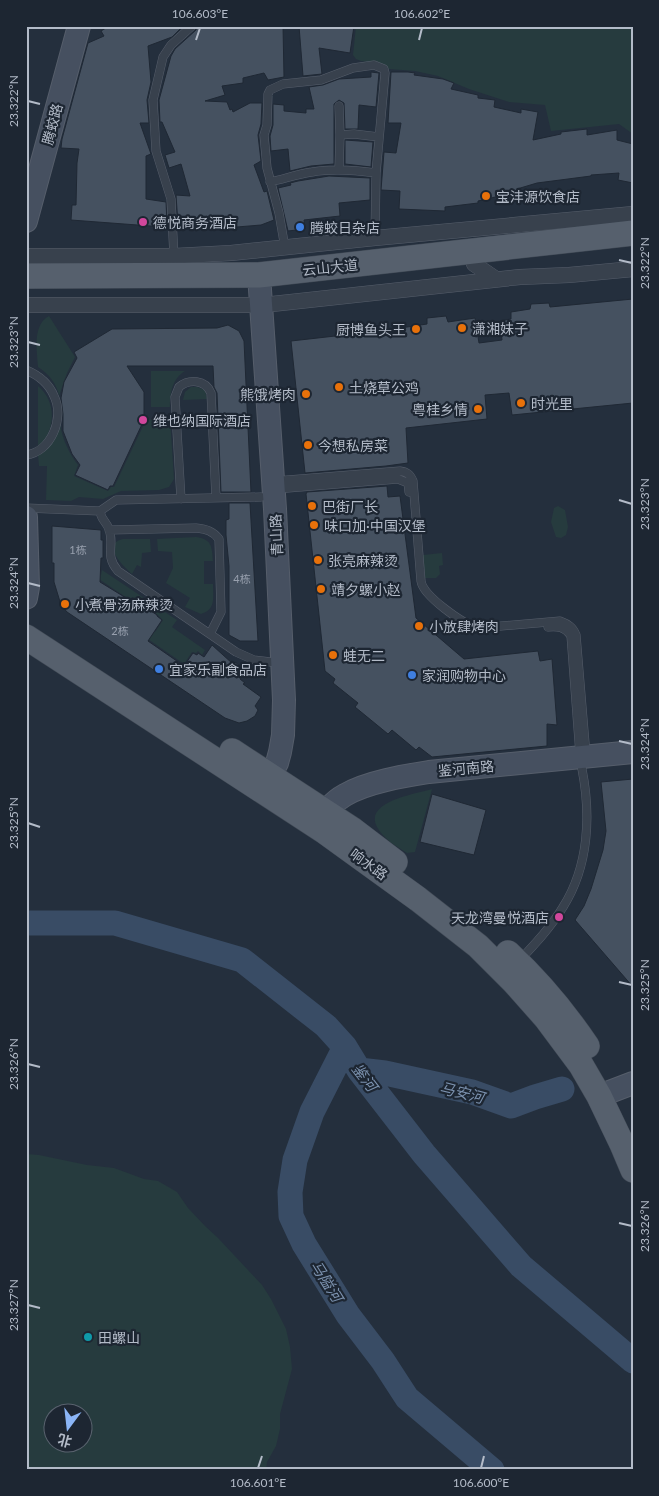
<svg xmlns="http://www.w3.org/2000/svg" width="659" height="1496" font-family="Lato,'Noto Sans SC',sans-serif">
<rect width="100%" height="100%" fill="#242f3d"/>
<path fill="#263b3e" fill-rule="evenodd" d="M356,26H633V134L619,124L551,131L545,105L509,102L469,89L438,76L415,71L389,69L381,64L361,61L356,59L353,55Z
M49,316L75,357L67,373L59,396C57,384 49,374 38,367C37,351 32,325 49,316Z
M151,371H185C172,379 170,393 170,407H151Z
M38,386C58,403 55,431 38,448Z
M191,387H197L205,390L207,399L183,400L185,392Z
M170,418L174,479L169,487L159,490L121,491L103,499L79,497L71,501L46,500L47,466H39L38,455L42,452L60,423C62,439 69,453 78,465L74,476L108,491L111,487H114L146,420Z
M558,506L565,510L568,527L566,535L561,538L556,537L551,522L554,508Z
M196,537C212,539 212,547 213,561H204V584H213C213,598 216,610 201,614L185,607L190,598L166,583L173,568L172,552L158,551L157,539Z
M123,539H150L151,552L142,553L141,567L137,565L132,574C124,567 100,544 123,539Z
M442,553L443,565L439,566L440,574L436,578H425L423,555Z
M102,570L150,602L146,606L132,597L130,600L93,575H101Z
M154,605L177,620L172,627L205,650L202,655L198,651L196,653L192,652L184,664L145,637L152,630L155,632L163,620L152,610Z
M432,789L415,852L407,853C400,848 391,844 385,837C351,804 411,795 432,789Z
M26,1154L39,1155L87,1165L114,1168L144,1179L158,1181L177,1192L188,1208L205,1226L218,1238L262,1285L271,1299L286,1329L290,1347L292,1369L280,1414V1429L276,1446L267,1462L266,1470H26ZM52,1414H82V1444H52Z"/>
<g fill="none" stroke-linecap="round" stroke-linejoin="round">
<path stroke="#394c65" stroke-width="25" d="M26,923H115L242,960L326,1026L345,1047L359,1070L424,1154L521,1266L633,1361
M345,1047L312,1112L295,1160L290,1192L291,1216L304,1244L348,1315L383,1361L407,1398L492,1470
M359,1070L385,1073L472,1092L511,1106L535,1097L562,1089"/>
</g>
<path fill="#455160" stroke="#1f2834" d="M109,26H183L172,37L148,46L151,82L147,100L149,123H140L151,154L146,156V199L166,202L167,224H165L164,227L71,220L72,205H76L77,163L79,149L61,148L62,139L88,43L104,36L101,31Z
M197,26H283L284,77L268,80L264,73L243,78V83L222,86L225,95L205,101L227,102L230,110L232,109L233,112L250,103H262L261,124L258,135L261,161L254,165L264,192L267,191L274,220L261,225L237,227L196,223L178,224L176,195L190,196L181,164L169,168L165,155L175,152L162,122H160L159,100L171,56L175,49L196,30Z
M299,26H354L350,53L319,48L322,74L303,76Z
M371,72L379,73L376,107L359,105L358,129H345L344,103L339,100L334,104V164L311,166L290,171L288,149L271,151L270,136L273,125V104L284,105V111L306,113V109H314L309,87L323,85L339,79L371,77Z
M391,72H408L415,73L414,75L443,79L454,83L451,89L478,95V98L495,100L494,107L521,113V109L538,112L533,140L561,134V132L587,129V135L617,130V140L633,144V183L618,180L619,173L591,175V176L537,183L517,189V192L478,201V203L445,207V211L399,209L400,191L381,190L384,152L396,153L401,123H388Z
M345,140L373,142L371,167L345,164Z
M329,176L370,178V200L339,203L340,216L304,220L305,229L288,231L278,188L291,185L290,183L298,181Z
M633,299V403L512,415L509,393L485,395L487,419L406,428L408,463L386,466L305,473L291,341L353,334V327L371,326L374,332L427,324V318L446,316L448,322L475,318L479,343L502,340L500,321L511,319V312L530,309L531,304L549,303L550,307Z
M228,325L239,331L244,341L251,492H221L217,393L214,387L213,366H127L144,392V420L113,486H110L108,490L75,475L80,465L72,454L63,431V414L61,398L64,382L77,358L74,352L112,329L217,328Z
M387,486L388,497L400,496L416,618L464,659L538,651L540,661L552,659L557,725L547,724V746L432,757L419,747L416,750L392,730L388,734L355,707L358,703L333,683L335,679L325,671L306,494L307,492Z
M229,503H250L258,641H240L229,635V566L226,535V520L229,519Z
M52,526L101,530V540H103V558H101L100,582L131,601L132,598L157,615V616L162,620L148,641L184,666L193,653L197,655L198,653L204,657L212,645L233,664L235,662L245,670L240,679L245,683L243,684L261,697L255,706L258,710L255,716L247,721L239,723L225,718L67,612L61,605L54,582V563H52Z
M633,779V987L575,920L584,906L591,889L603,850L606,831L601,782Z
M432,794L486,810L474,855L420,842Z"/>
<g fill="none" stroke-linecap="round" stroke-linejoin="round">
<g stroke="#565e6b" stroke-width="9">
<path id="lane" d="M339,106L340,135L339,170
M340,135L354,134L379,137
M270,182C284,179 298,174 312,172C334,168 355,170 376,173
M285,248L279,213L267,168L264,135L267,125L268,94L270,90L283,84L321,80L353,68L374,65L384,69L385,73L376,173L375,238
M174,256L171,199L156,151L153,100L163,57L171,45L192,26
M26,370C38,375 49,384 54,396C65,418 51,452 26,455
M275,481L400,471C407,472 410,474 413,481L421,581C423,596 463,624 478,628L560,621C568,624 573,627 576,635L586,755
M276,489L398,479L408,483L409,492
M181,499L175,397L179,387C189,379 205,379 211,393L216,498
M26,508L100,511L116,500L261,497
M100,511C101,520 106,521 109,529C115,545 104,555 118,571L236,652L254,660L271,662
M109,530L196,528C206,529 213,531 219,539L221,612L210,634
M548,627C558,626 565,627 571,636L580,755
M519,961C535,944 551,927 563,907C589,866 591,815 582,769"/>
</g>
<g stroke="#565e6b" stroke-width="16">
<path id="street" d="M26,256H174L231,253L375,238L633,214
M474,264L496,279
M26,305H263L520,277L569,275L633,269"/>
</g>
<g stroke="#565e6b" stroke-width="24">
<path id="secondary" d="M26,221L79,26
M259,275L275,509L284,700L283,735L280,752L277,763L262,790
M26,517L28,587L26,598
M316,826C324,813 332,802 345,795C367,782 404,776 429,772L633,752
M599,1096L633,1083"/>
</g>
<g stroke="#414a56" stroke-width="26">
<path id="primary" d="M26,276L259,275L633,233
M26,637L324,831L418,899L478,946L514,982L546,1018L581,1065L599,1096L622,1144L633,1170
M232,751L353,830L395,862
M508,953C538,981 564,1012 587,1046"/>
</g>
<use href="#lane" stroke="#38414d" stroke-width="8"/>
<use href="#street" stroke="#38414d" stroke-width="15"/>
<use href="#secondary" stroke="#465060" stroke-width="22"/>
<use href="#primary" stroke="#56606d" stroke-width="25"/>
</g>
<path fill="none" stroke="#b3bbc8" stroke-width="2" d="M196,40L200,28M419,40L422,28M28,101L40,104M619,260L632,263M28,342L40,345M619,500L632,504M28,583L40,586M619,741L632,744M28,823L40,827M619,982L632,985M28,1064L40,1067M619,1223L632,1226M28,1305L40,1308M258,1468L262,1456M481,1468L484,1456"/>
<g fill="#e8710a" stroke="#1d2632" stroke-width="2">
<circle cx="486" cy="196" r="5"/>
<circle cx="462" cy="328" r="5"/>
<circle cx="416" cy="329" r="5"/>
<circle cx="339" cy="387" r="5"/>
<circle cx="306" cy="394" r="5"/>
<circle cx="521" cy="403" r="5"/>
<circle cx="478" cy="409" r="5"/>
<circle cx="308" cy="445" r="5"/>
<circle cx="312" cy="506" r="5"/>
<circle cx="314" cy="525" r="5"/>
<circle cx="318" cy="560" r="5"/>
<circle cx="321" cy="589" r="5"/>
<circle cx="65" cy="604" r="5"/>
<circle cx="419" cy="626" r="5"/>
<circle cx="333" cy="655" r="5"/>
</g>
<g fill="#d1479c" stroke="#1d2632" stroke-width="2">
<circle cx="143" cy="222" r="5"/>
<circle cx="143" cy="420" r="5"/>
<circle cx="559" cy="917" r="5"/>
</g>
<g fill="#3f7fe0" stroke="#1d2632" stroke-width="2">
<circle cx="300" cy="227" r="5"/>
<circle cx="159" cy="669" r="5"/>
<circle cx="412" cy="675" r="5"/>
</g>
<circle fill="#0f9aa8" stroke="#1d2632" stroke-width="2" cx="88" cy="1337" r="5"/>
<g text-anchor="middle" dominant-baseline="central" stroke-width="4.5" stroke-linejoin="round" paint-order="stroke">
<g font-size="11" fill="#98a0ae">
<text x="78" y="549">1栋</text>
<text x="242" y="578">4栋</text>
<text x="120" y="630">2栋</text>
</g>
<g font-size="14" fill="#b3bbc8" stroke="#1d2632">
<text transform="translate(52 124) rotate(-75)">腾蛟路</text>
<text transform="translate(330 267) rotate(-6)">云山大道</text>
<text transform="translate(276 535) rotate(-93)">青山路</text>
<text transform="translate(466 768) rotate(-5)">鉴河南路</text>
<text transform="translate(369 864) rotate(36)">响水路</text>
</g>
<g font-size="14" fill="#b3bbc8" stroke="#1d2632" text-anchor="start">
<text x="496" y="196">宝沣源饮食店</text>
<text x="153" y="222">德悦商务酒店</text>
<text x="310" y="227">腾蛟日杂店</text>
<text x="472" y="328">潇湘妹子</text>
<text x="406" y="329" text-anchor="end">厨博鱼头王</text>
<text x="349" y="387">土烧草公鸡</text>
<text x="296" y="394" text-anchor="end">熊饿烤肉</text>
<text x="531" y="403">时光里</text>
<text x="468" y="409" text-anchor="end">粤桂乡情</text>
<text x="153" y="420">维也纳国际酒店</text>
<text x="318" y="445">今想私房菜</text>
<text x="322" y="506">巴街厂长</text>
<text x="324" y="525">味口加·中国汉堡</text>
<text x="328" y="560">张亮麻辣烫</text>
<text x="331" y="589">靖夕螺小赵</text>
<text x="75" y="604">小煮骨汤麻辣烫</text>
<text x="429" y="626">小放肆烤肉</text>
<text x="343" y="655">蛙无二</text>
<text x="169" y="669">宜家乐副食品店</text>
<text x="422" y="675">家润购物中心</text>
<text x="549" y="917" text-anchor="end">天龙湾曼悦酒店</text>
<text x="98" y="1337">田螺山</text>
</g>
<g font-size="15" font-style="italic" fill="#7c92af" stroke="#1d2632">
<text transform="translate(365 1077) rotate(52)">鉴河</text>
<text transform="translate(462 1092) rotate(14)">马安河</text>
<text transform="translate(327 1281) rotate(58)">马隘河</text>
</g>
</g>
<rect width="659" height="1496" fill="none" stroke="#1d2632" stroke-width="55"/>
<g transform="translate(68 1428) rotate(195)"><circle r="24" fill="#1d2632" stroke="#59626e"/>
<path d="M0-4L9 19L0 12L-9 19Z" fill="#8bb5f6"/>
<text y="-8" font-size="14" font-weight="bold" text-anchor="middle" fill="#b3bbc8">北</text>
</g>
<rect x="28" y="28" width="604" height="1440" fill="none" stroke="#b3bbc8" stroke-width="2"/>
<g font-size="12" text-anchor="middle" fill="#b3bbc8">
<text x="200" y="18">106.603°E</text>
<text x="422" y="18">106.602°E</text>
<text transform="translate(14 101) rotate(-90)" y="4">23.322°N</text>
<text transform="translate(645 263) rotate(-90)" y="4">23.322°N</text>
<text transform="translate(14 342) rotate(-90)" y="4">23.323°N</text>
<text transform="translate(645 504) rotate(-90)" y="4">23.323°N</text>
<text transform="translate(14 583) rotate(-90)" y="4">23.324°N</text>
<text transform="translate(645 744) rotate(-90)" y="4">23.324°N</text>
<text transform="translate(14 823) rotate(-90)" y="4">23.325°N</text>
<text transform="translate(645 985) rotate(-90)" y="4">23.325°N</text>
<text transform="translate(14 1064) rotate(-90)" y="4">23.326°N</text>
<text transform="translate(645 1226) rotate(-90)" y="4">23.326°N</text>
<text transform="translate(14 1305) rotate(-90)" y="4">23.327°N</text>
<text x="258" y="1487">106.601°E</text>
<text x="481" y="1487">106.600°E</text>
</g>
</svg>
